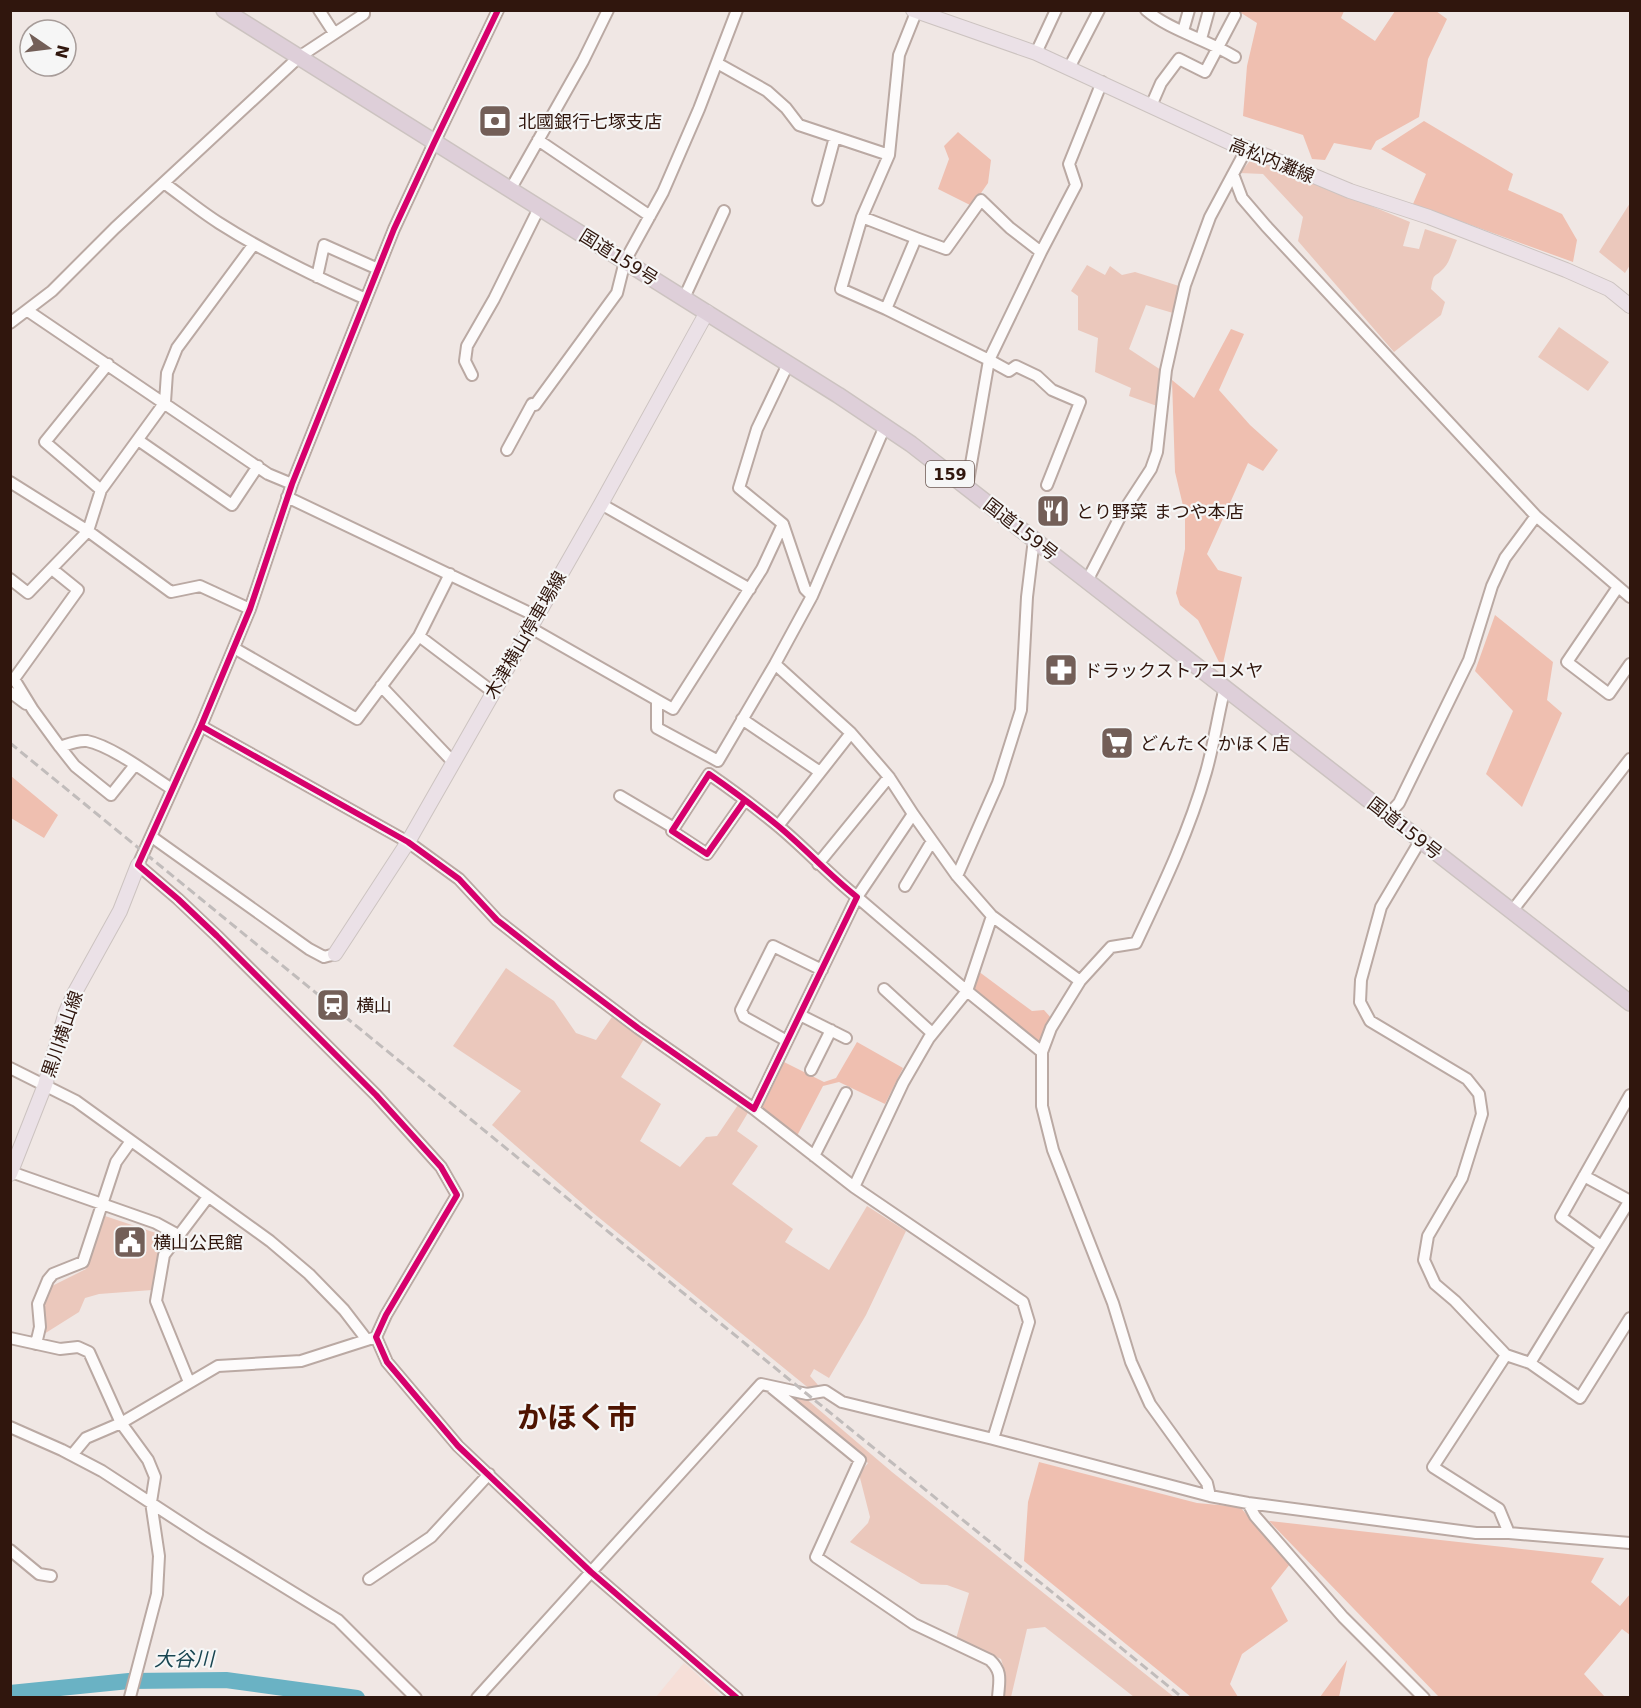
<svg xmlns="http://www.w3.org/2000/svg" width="1641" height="1708" font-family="'DejaVu Sans','Noto Sans JP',sans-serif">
<rect width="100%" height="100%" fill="#f0e7e4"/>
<path fill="#f6dfd8" d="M684,1663L690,1668L721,1697H656Z"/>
<path fill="#ebc8bc" d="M1253,157L1410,222L1403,246L1419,249L1425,229L1457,240C1453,248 1450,262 1444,268C1434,279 1434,271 1431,289L1445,302L1441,315L1394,352L1298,241L1303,217L1263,174L1240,173Z
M1630,203V265L1625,273L1599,252Z
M1087,265L1105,275L1110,266L1122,275L1135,272L1179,286L1173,313L1146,305L1129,349L1161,370L1157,406L1129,396L1131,388L1095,372L1098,338L1078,330V296L1071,291Z
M1559,327L1609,362L1588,391L1538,357Z
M506,968L554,1001L576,1033L596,1040L612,1017L644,1039L621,1077L661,1104L640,1141L680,1167L706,1137L717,1136L738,1105L749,1111L737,1131L758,1146L732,1184L793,1229L785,1242L829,1270L867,1206L906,1231L866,1315L829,1378L814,1369L810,1376L818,1385L811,1390L592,1212L492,1125L521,1091L453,1046Z
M105,1216L171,1238L158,1255L152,1290L99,1294L85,1298L79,1312L44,1334L42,1309L50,1287L86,1269Z
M781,1392L804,1397L892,1472L1174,1697H1134L1045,1627L1027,1629L1011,1697H1001L1004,1669L1001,1659L956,1639L969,1593L947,1585L921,1584L850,1542L868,1523L870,1517L859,1474L868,1463Z"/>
<path fill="#efbfb0" d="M1238,11H1344L1341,18L1375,41L1395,11H1436L1447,19L1428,59L1419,117L1376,141L1371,150L1334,143L1325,160L1312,159L1303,135L1243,116L1247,66L1257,23Z
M1424,121L1513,174L1508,190L1562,214L1577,240L1573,262L1413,204L1426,174L1381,149Z
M958,132L991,160L988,183L972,206L938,189L949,159L944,146Z
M1231,329L1244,334L1219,390L1250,425L1278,450L1263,471L1248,463L1207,554L1218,570L1242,577L1222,668L1198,620L1180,605L1176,593L1185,549V514L1175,472L1172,380L1194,398Z
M1495,615L1553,662L1547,700L1562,713L1522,807L1486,774L1513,711L1475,671Z
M11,776L58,815L44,838L11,818Z
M978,971L1032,1011L1044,1010L1052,1019L1041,1046L971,992Z
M857,1042L903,1068L885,1104L839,1082L823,1086L798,1134L795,1136L761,1110L784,1062L824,1082L836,1078Z
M1039,1462L1197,1503L1240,1507L1290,1564L1271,1588L1288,1621L1242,1654L1230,1684L1238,1697H1191L1024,1561L1028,1502Z
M1269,1521L1604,1558L1591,1582L1620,1606L1630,1594V1635L1622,1629L1584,1674L1605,1697H1439Z
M1347,1660L1339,1697H1320Z"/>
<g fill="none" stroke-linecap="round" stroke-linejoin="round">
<path stroke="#6ab2c4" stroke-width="16" d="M10,1693L129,1681L226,1680L357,1698"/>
<g stroke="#baa9a3" stroke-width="14">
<path id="minor" d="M319,10L334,33
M498,10L434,143L394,229L292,484L250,609L201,726L138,865L178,899L217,936L376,1095L441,1167L457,1195L386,1315L376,1337L387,1362L458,1446L591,1572L737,1698
M1146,10C1169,30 1208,40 1235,57
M1183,31L1189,10
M1201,39L1209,10
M1036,53L1056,10
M717,63L767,91L786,108L799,125L889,155
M1069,68L1099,10
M1151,106L1161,83L1179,59L1205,72L1235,15
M538,140L650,216
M1233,174L1242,198L1266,226L1536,516L1630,597
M164,183C182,196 200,211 219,223C266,253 316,277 366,299
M510,190L583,61L608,10
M818,200L835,137
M862,217L916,238L886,309L841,289L862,217L889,155L899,55L917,10
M1041,252L1076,185L1069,164L1102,82
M317,277L324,245L378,269
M684,298L724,211
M886,309L989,360L1041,252L1010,228L981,200L946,249L916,238
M28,311L268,474L292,484
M10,323L52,291L115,228L299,57L364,14V10
M788,364L757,429L739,488L783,524L805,589L812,596L885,426
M472,375L465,361L467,346L494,299L539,208
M138,440L232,505L258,466
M507,450L532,404L535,405L617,293L625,261L663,192L699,109L737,10
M10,482L88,531L28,593L10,579
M967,487L989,360L1009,371L1016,366L1037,376L1052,390L1080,402L1047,485
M101,490L45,442L108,364
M287,497L536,616
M601,504L750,589
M783,524L762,569L673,709L657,700V728L718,761L775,664L812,596
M52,569L78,590L14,679L33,710L60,747C69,744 77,740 87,741C112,746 150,775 172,789
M1087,581L1121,515L1151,469L1157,452L1166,370L1185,285L1210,217L1247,148
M1618,587L1567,662L1609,694L1630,664
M250,609L200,586L171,592L88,531L101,490L165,402L167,373L177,348L254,244
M529,627L657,700
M419,636L493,692
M234,648L357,719L419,636L450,574
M775,664L851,733L889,777L913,814L857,897L967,991L992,916L957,876L913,814
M381,686L453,762
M10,692L26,704
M742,719L820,772
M201,726L408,842L459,879L497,920L557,967L638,1028L754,1109L857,897C828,874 805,848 777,825C755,807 732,790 709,774L672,831L707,854L745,800
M60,747L75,766L111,795L135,765
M620,796L674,828
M1388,815L1399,803L1469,660L1492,586L1505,558L1536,516
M778,826L851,733
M152,837L309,949L324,957L335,954
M1420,841L1381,907L1361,980L1360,1002L1370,1021L1467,1079L1479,1094L1482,1114L1462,1178L1428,1236L1424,1260L1435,1284L1455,1301L1506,1355L1530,1363L1580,1398L1630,1318
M818,864L889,777
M957,876L998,783L1021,710L1027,597L1034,539
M905,886L932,841
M1512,911L1630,759
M992,916L1080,981
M884,989L932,1033
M800,1015L846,1038
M787,1041L744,1017L741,1010L773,946L822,970
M1042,1052V1106L1053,1150L1113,1303L1131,1362L1150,1404L1207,1483L1210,1496L1248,1503L1476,1533H1509L1630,1543
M10,1068L76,1101L270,1241L309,1274L344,1310L367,1340
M811,1070L831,1030
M754,1109L854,1187L903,1083L929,1038L967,991L1042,1052L1051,1028L1080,981L1111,947L1136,943C1162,888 1189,832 1206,772C1214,744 1218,715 1225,687
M814,1156L846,1093
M11,1172L156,1223L178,1235
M1584,1176L1630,1201
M1601,1246L1561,1217L1630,1095
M10,1338L60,1349L78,1347L89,1352L121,1423L86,1438L72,1455
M36,1344L40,1327L38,1304L48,1280L53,1274L83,1262L116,1162L131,1141
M1506,1355L1433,1467L1499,1509L1509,1533
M1530,1363L1630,1200
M189,1382L156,1301L164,1255L208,1197
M772,1388L860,1460L816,1557L914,1624L990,1660C1003,1672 999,1681 998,1698
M10,1427L62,1450L102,1471L203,1537L338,1620L416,1698
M993,1439L1210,1496
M1248,1503L1255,1516L1343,1617L1424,1698
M10,1550L39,1574L51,1576
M369,1579L431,1537L489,1474
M130,1697L157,1594L159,1556L151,1502L155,1477L148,1460L121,1423L218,1366L301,1361L376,1337
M477,1698L761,1384L807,1394L825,1391L842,1402L993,1439L1029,1322L1023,1302L854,1187"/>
</g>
<g stroke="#ccc3c0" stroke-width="16">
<path id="major" d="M913,10L1036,53L1235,145L1247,148L1350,191L1429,217L1566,270L1609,289L1630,306
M335,954L408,842L601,504L707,312
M10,1174L45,1085L66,1012L74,994L120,911L138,865"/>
</g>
<g stroke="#ccc3c0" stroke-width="18">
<path id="highway" d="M224,10L838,395L911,444L1630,1003"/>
</g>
<use href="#minor" stroke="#fdfbfb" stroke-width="10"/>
<use href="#major" stroke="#ebe1e7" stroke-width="14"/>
<use href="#highway" stroke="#decfd9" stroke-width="15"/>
<path stroke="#c1bcbb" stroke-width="3" stroke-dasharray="9 4.5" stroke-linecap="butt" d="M10,743L807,1394L1183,1698"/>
<g stroke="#f6f6f6" stroke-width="10">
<path id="cycleway" d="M498,10L434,143L394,229L292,484L250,609L201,726L138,865L178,899L217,936L376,1095L441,1167L457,1195L386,1315L376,1337L387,1362L458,1446L591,1572L737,1698
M201,726L408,842L459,879L497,920L557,967L638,1028L754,1109L857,897C828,874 805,848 777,825C755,807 732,790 709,774L672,831L707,854L745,800"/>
</g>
<use href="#cycleway" stroke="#d6006c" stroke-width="6"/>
</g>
<defs>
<g id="bank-square" transform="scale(1.725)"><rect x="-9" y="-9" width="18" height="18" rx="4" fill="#735f58" stroke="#f6f6f6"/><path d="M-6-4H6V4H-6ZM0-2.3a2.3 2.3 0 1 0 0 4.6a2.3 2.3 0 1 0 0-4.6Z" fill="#fff"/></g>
<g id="restaurant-square" transform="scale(1.725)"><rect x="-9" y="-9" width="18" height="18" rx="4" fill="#735f58" stroke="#f6f6f6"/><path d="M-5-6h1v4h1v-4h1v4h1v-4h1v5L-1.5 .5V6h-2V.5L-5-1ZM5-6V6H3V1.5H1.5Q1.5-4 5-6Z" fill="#fff"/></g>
<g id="pharmacy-square" transform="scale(1.725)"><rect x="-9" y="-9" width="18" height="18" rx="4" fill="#735f58" stroke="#f6f6f6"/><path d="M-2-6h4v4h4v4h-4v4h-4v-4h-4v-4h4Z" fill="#fff"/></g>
<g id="supermarket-square" transform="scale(1.725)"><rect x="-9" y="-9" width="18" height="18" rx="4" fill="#735f58" stroke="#f6f6f6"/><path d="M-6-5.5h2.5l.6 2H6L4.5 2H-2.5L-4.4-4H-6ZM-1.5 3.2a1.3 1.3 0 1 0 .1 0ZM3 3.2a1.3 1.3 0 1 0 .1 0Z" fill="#fff"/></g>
<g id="station-square" transform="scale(1.725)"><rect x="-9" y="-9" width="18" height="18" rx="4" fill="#735f58" stroke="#f6f6f6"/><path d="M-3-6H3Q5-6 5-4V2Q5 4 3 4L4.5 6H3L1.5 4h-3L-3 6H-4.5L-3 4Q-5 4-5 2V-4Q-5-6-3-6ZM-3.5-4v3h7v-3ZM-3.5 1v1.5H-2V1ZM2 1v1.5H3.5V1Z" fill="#fff"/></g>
<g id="civic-square" transform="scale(1.725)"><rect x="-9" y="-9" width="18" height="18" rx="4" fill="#735f58" stroke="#f6f6f6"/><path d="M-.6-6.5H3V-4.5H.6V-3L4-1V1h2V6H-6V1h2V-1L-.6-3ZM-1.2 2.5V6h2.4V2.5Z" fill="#fff"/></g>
</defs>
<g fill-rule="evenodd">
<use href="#bank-square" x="495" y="121"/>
<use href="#restaurant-square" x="1053" y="511"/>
<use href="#pharmacy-square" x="1061" y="670"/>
<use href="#supermarket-square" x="1117" y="743"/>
<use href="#station-square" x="333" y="1005"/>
<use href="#civic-square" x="130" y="1242"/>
</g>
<g text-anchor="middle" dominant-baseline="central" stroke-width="4.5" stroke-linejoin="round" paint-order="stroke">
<rect fill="#f6f6f6" stroke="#6b5953" stroke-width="1.5" x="926" y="461" width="48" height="26" rx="4.5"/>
<g font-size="16" font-weight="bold" fill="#30160d">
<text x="950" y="474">159</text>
</g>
<g font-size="18" fill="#30160d" stroke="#f6f6f6" text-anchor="start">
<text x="518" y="121">北國銀行七塚支店</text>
<text x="1076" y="511">とり野菜 まつや本店</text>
<text x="1084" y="670">ドラックストアコメヤ</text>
<text x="1140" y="743">どんたく かほく店</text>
<text x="356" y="1005">横山</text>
<text x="153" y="1242">横山公民館</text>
</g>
<g font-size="18" fill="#30160d" stroke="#f6f6f6">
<text transform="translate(1272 160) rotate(22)">高松内灘線</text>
<text transform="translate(619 257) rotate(32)">国道159号</text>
<text transform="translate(1021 529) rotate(38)">国道159号</text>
<text transform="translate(525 635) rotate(-60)">木津横山停車場線</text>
<text transform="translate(1405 828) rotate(38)">国道159号</text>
<text transform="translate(62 1034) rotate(-71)">黒川横山線</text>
</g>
<g font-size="20" font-style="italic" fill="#184551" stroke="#f6f6f6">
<text x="184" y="1659">大谷川</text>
</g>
<g font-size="30" font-weight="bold" fill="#4e1401" stroke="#f6f6f6">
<text x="577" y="1417">かほく市</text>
</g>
</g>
<rect width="1641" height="1708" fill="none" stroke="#30160d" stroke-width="24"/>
<g transform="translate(48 48) rotate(104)"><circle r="28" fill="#f6f6f6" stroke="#a79c99" stroke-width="1.5"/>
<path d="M0-4.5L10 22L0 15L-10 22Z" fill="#735f58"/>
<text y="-9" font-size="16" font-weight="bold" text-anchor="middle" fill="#30160d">N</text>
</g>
</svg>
